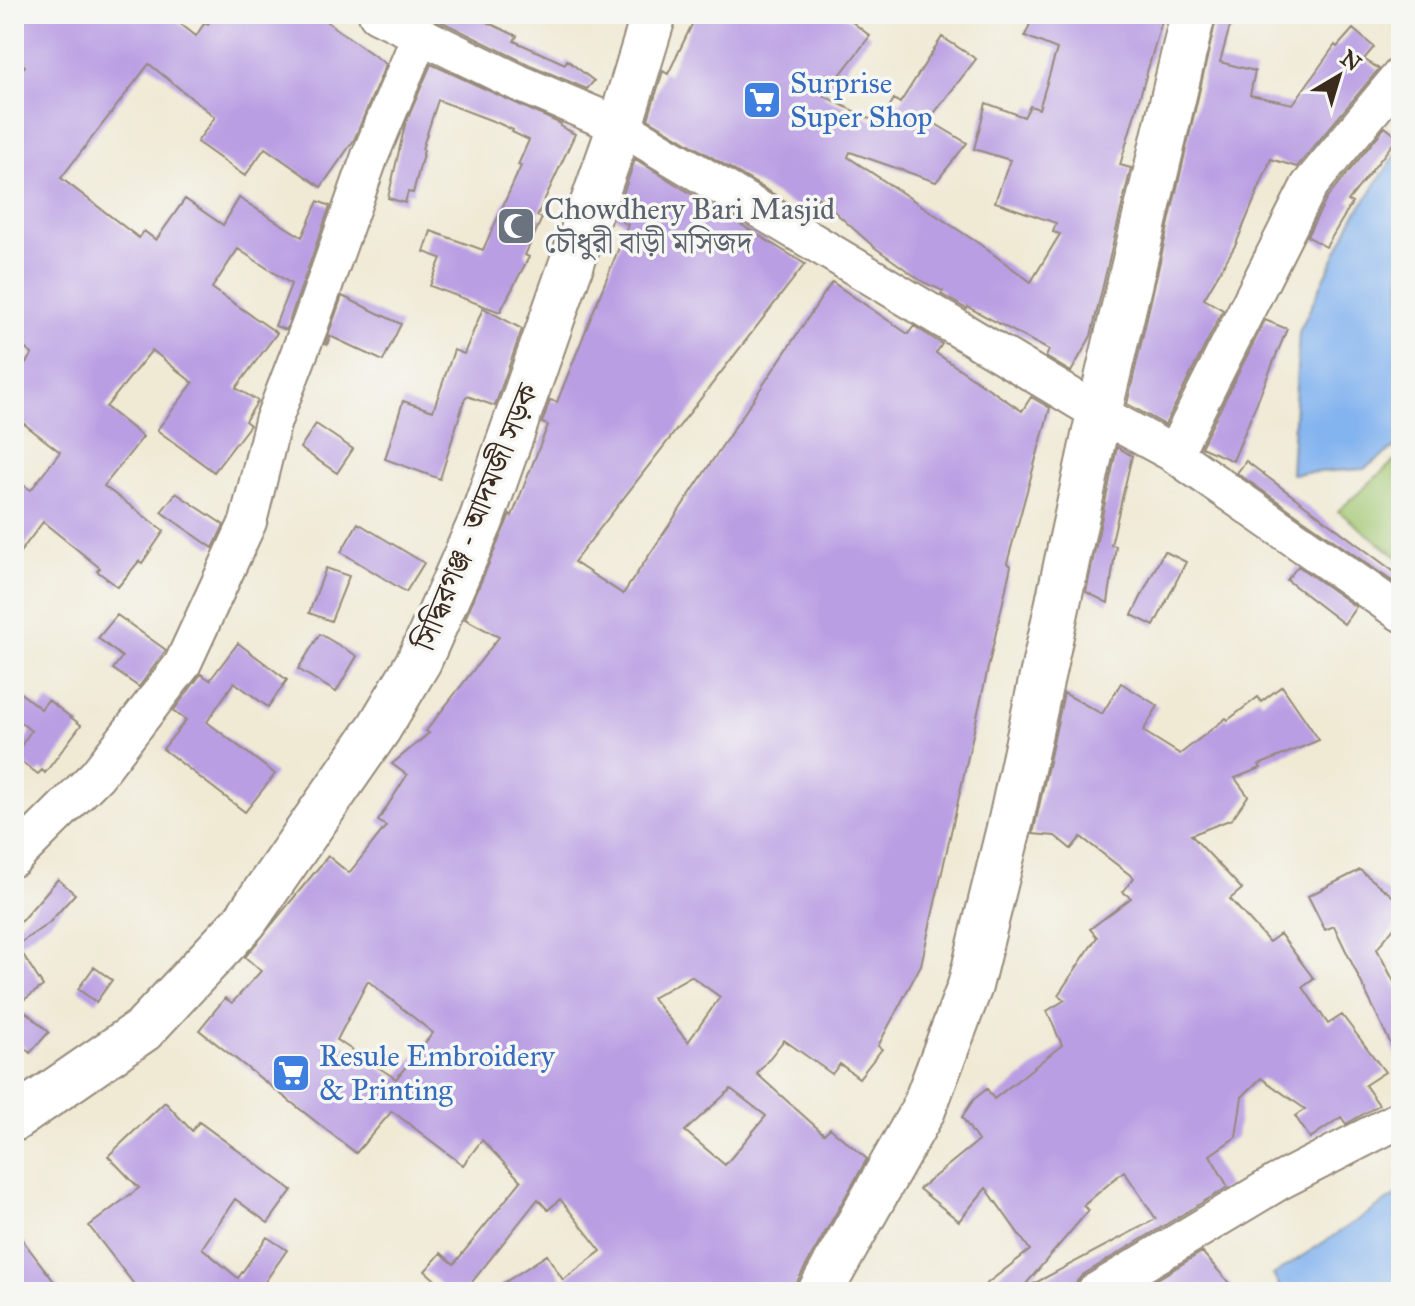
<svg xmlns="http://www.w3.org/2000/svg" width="1415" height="1306" font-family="'IM FELL Great Primer','Noto Serif Bengali',serif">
<rect width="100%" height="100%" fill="#f6f6f2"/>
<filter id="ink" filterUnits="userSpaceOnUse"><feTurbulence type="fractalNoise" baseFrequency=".0125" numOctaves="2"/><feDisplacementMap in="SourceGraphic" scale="16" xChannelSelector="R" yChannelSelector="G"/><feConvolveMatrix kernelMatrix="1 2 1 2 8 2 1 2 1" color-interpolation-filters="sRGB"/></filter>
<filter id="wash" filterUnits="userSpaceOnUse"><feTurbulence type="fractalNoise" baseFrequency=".006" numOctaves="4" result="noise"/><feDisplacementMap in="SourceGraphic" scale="32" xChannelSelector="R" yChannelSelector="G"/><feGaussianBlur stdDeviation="1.8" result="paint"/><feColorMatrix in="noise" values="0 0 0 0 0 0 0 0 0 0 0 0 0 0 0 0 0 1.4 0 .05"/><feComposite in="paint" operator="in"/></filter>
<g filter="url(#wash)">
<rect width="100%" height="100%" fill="#f0ead5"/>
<path fill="#a0c670" stroke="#6e7847" stroke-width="2" d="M1401,455V560L1338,511Z"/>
<path fill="#84b4ef" stroke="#606f86" stroke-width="2" d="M1401,147V443L1364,469L1291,474L1299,332L1353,218Z
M1401,1192V1292H1283L1273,1275Z"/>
<g id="blocks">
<path fill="#b99ee3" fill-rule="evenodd" d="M23,14H168L196,36L205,22L208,24L216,14H316L386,64L354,140L321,187L265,148L245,176L197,142L215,117L149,64L61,178L139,238L144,231L156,240L185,199L223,225L239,198L302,237L318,201L330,206L286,330L275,326L291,284L238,249L212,288L277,333L236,388L258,401L245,421L250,425L214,472L157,430L193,383L152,350L106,407L143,437L104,486L164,531L142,563L139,561L118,587L97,571L100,568L43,522L14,560V479L31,490L60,452L14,416V379L32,354L14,340V80L25,66L14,58V26Z
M433,14H469L517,36L514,41L565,64L567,60L594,81L587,89L528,64L432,17Z
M697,14H842L870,36L824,96L879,124L894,99L900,103L942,37L976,59L929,120L967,143L936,182L850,152L848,157L978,243L1031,282L1060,234L1053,232L1056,223L995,202L1010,160L974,149L986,103L1024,117L1030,106L1039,109L1057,49L1025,36L1034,14H1164L1120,165L1131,168L1091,336L1071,372L1046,357L1049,350L968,307L967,309L941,294L943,291L923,282L874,247L818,197L810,212L787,202L648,119L663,71L668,74Z
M1217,15L1232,19L1220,62L1255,71L1250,95L1293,104L1335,45L1337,47L1353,29L1374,47L1364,59L1379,69L1297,167L1271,159L1236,244L1204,299L1223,310L1165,425L1127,404Z
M431,64L561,124L560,126L575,134L537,216L542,218L525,255L529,257L500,312L430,286L441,258L424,252L431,231L483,250L521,166L518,165L529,140L512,132L513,130L498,123L438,100L422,149L424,150L413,193L408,192L405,203L388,198L405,125Z
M1385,127L1398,137L1348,201L1352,203L1326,247L1307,236L1327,198Z
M635,159L805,264L574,562L623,594L832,282L908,334L914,326L942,344L936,353L1022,411L1031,397L1050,408L1007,563L1011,566L921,965L878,1046L882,1049L859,1078L840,1064L832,1074L784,1040L757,1074L824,1134L830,1128L867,1159L798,1280L795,1292H490L547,1255L563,1280L601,1251L560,1199L548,1210L538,1199L464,1292H449L425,1271L441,1253L454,1264L521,1181L482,1140L463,1165L392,1111L356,1153L199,1030L225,998L232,1003L261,971L245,957L328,856L349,873L386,826L378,821L407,775L392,764L429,733L426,731L499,637L465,619L510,514L512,516L548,425L542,423L550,400L557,402L628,225L615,217ZM691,976L720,997L688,1042L652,998ZM368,981L433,1033L396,1079L337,1040ZM731,1089L766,1116L725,1165L685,1131Z
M342,296L401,324L383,361L330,336L327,345L325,344Z
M483,308L522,329L495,406L467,396L465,398L440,479L385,459L403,401L433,411L454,350L464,354Z
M1265,320L1287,329L1233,461L1201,447Z
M316,424L353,449L337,473L300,448Z
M1117,447L1132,456L1111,545L1116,546L1108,603L1086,592Z
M1246,461L1397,574L1392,581L1237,473Z
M176,493L224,525L213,548L161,512Z
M358,523L424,563L406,592L341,552Z
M1164,551L1186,562L1154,626L1132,615Z
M1298,566L1356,607L1344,624L1287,580Z
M326,568L349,576L331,621L309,613Z
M117,615L166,650L139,687L113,669L122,657L98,638Z
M320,634L357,656L336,692L298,669Z
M238,643L287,680L268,707L234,682L207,722L275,774L245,812L163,749L186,720L173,711L201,674L210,680Z
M1121,683L1158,706L1143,731L1180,754L1226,718L1228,720L1258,697L1261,702L1282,686L1319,740L1259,765L1261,768L1235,778L1248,796L1232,819L1191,835L1242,889L1230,899L1269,942L1280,934L1314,979L1303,987L1328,1024L1342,1015L1385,1072L1365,1085L1379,1105L1346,1124L1341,1117L1310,1138L1295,1116L1305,1109L1261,1078L1242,1097L1236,1137L1210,1155L1228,1187L1084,1274L1077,1281L1074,1292H976L1030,1250L986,1188L959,1221L919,1189L978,1141L962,1117L974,1099L987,1089L994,1099L1062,1045L1047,1011L1065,1000L1058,995L1097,937L1090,929L1131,898L1123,892L1134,878L1081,837L1071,849L1055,836L1033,834L1064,693L1102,714ZM1124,1171L1156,1219L1020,1291L1089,1210L1083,1206Z
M14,688L41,709L48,700L81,725L45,773L42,770L38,774L14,756L31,731L14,717Z
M1360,870L1401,903V918L1377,949L1401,995V1065L1334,926L1325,930L1308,896Z
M58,879L75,894L49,923L17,945L43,986L14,1007V929Z
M94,967L112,980L96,1002L78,989Z
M26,1012L49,1032L30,1053L14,1038V1025Z
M165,1102L192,1131L199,1122L292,1190L268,1223L235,1199L202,1248L238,1278L267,1237L287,1250L258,1292H140L89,1226L139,1188L108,1156Z
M14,1229L62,1292H14Z
M1202,1252L1237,1292H1136Z"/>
</g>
</g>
<g filter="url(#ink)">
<use href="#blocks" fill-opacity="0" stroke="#968a7a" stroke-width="2"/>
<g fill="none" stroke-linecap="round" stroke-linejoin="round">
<g stroke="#968a7a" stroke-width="40">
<path id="minor" d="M377,14L519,83L620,126L1099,413L1174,454L1401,613
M1174,454L1309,186L1401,75
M14,858L97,775L182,665L248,522L273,421L310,325L370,156L420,36
M1095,1292L1278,1182L1401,1119"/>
</g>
<g stroke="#968a7a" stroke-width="48">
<path id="major" d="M14,1119L143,1030L245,921L379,728L419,661L481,521L620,126L654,14
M820,1292L923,1110L970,986L1011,820L1099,413L1193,14"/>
</g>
<use href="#minor" stroke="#fff" stroke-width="36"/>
<use href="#major" stroke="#fff" stroke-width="44"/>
</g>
</g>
<defs>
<g id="supermarket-square" transform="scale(2)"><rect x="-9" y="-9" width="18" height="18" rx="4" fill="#3f7fe0" stroke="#f6f6f2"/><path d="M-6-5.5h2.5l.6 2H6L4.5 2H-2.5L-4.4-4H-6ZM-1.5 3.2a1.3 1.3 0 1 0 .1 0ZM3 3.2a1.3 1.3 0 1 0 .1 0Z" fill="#fff"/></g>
<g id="mosque-square" transform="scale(2)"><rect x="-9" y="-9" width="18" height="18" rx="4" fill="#6b7280" stroke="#f6f6f2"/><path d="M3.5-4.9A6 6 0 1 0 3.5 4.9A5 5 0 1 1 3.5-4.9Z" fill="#fff"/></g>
</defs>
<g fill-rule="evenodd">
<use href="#supermarket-square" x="762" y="100"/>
<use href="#mosque-square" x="516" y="226"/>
<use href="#supermarket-square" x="291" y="1073"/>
</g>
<g text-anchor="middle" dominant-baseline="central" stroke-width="7" stroke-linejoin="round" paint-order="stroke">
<g font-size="30" fill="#366cbe" stroke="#f6f6f2" text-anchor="start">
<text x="790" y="83">Surprise<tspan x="790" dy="34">Super Shop</tspan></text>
<text x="319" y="1056">Resule Embroidery<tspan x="319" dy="34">&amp; Printing</tspan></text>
</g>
<g font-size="30" fill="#5b616d" stroke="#f6f6f2" text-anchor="start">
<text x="544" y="209">Chowdhery Bari Masjid<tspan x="544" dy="34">চৌধুরী বাড়ী মসিজদ</tspan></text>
</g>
<g font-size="30" fill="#3b2a1e" stroke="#f6f6f2">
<text transform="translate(476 517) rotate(-68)">সিদ্ধিরগঞ্জ - আদমজী সড়ক</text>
</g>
</g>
<rect width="1415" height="1306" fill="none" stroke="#f6f6f2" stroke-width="48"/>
<g transform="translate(1339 76) rotate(38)" stroke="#f6f6f2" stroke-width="6" paint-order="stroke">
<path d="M0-6L14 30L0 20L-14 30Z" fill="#3b2a1e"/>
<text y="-12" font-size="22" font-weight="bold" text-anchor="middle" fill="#3b2a1e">N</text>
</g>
</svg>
